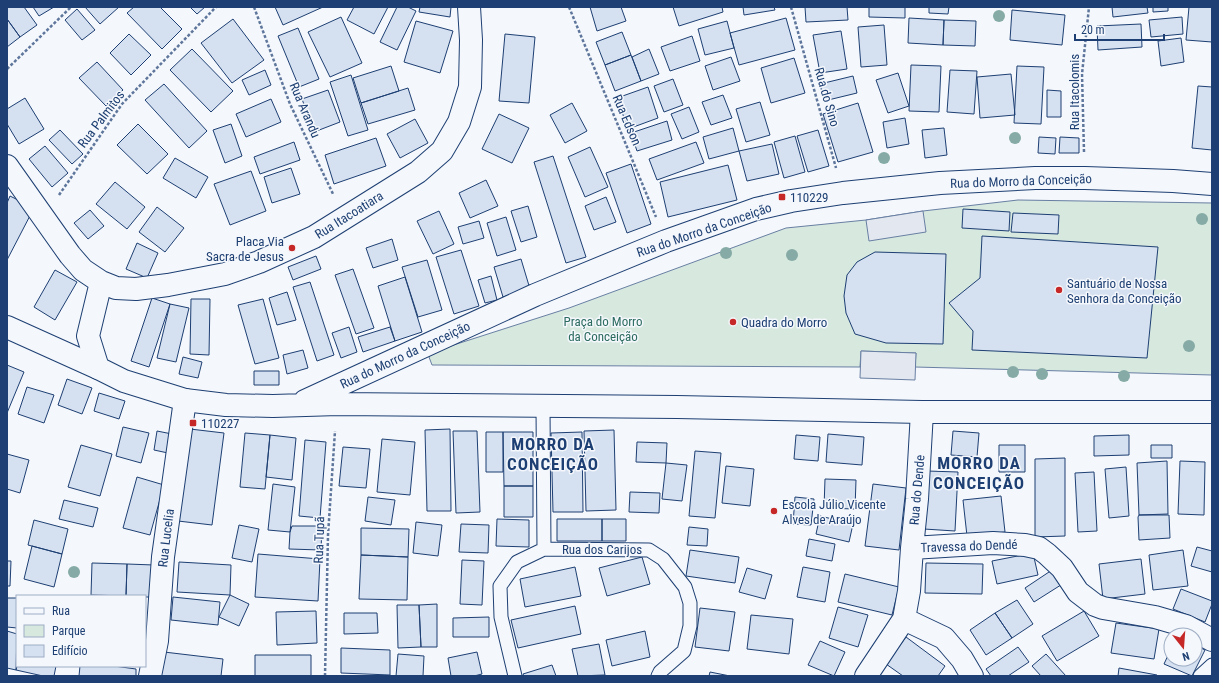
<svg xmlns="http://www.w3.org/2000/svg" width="1219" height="683" font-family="'Roboto Condensed',sans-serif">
<rect width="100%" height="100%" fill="#f4f7fb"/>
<path fill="#d7e8df" stroke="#687fa3" d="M1018,200L1212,203V375L915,367L916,353L861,351L860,367L436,365H432L429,357L430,353L438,350L569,308L786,228L866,220L923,211Z"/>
<path fill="#e3e8f0" stroke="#687fa3" d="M923,211L926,232L869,241L866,220Z
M861,351L916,353L915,380L860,378Z"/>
<path fill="#d5e0f0" stroke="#1d3f73" d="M7,7H24L37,25L20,37L7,19Z
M33,7H54L39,16Z
M85,7H119L100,24Z
M134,7H160L182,29L162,49L127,13Z
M190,7H205L197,14Z
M275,7H323L283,25Z
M354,7H388L374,34L347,20Z
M397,7H408L416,11L397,50L380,42Z
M420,7H451L450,17L419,12Z
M590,7H621L626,21L597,31Z
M673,7H722L723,12L679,26Z
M743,7H774L775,10L744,15Z
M805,7H847L848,20L806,22Z
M869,7H905V18L869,17Z
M929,7H949L948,14L929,13Z
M1112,7H1147L1148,13L1113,17Z
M1153,7H1168V11L1153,12Z
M1189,7H1212V42L1186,40Z
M77,9L95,30L82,40L65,20Z
M1012,10L1065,15L1062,45L1010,40Z
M341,17L362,63L330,77L308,32Z
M1182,17L1183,34L1151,37L1149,20Z
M786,18L795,50L739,65L730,33Z
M909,18L944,20L943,45L908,43Z
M7,19L20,37L7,47Z
M233,19L264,60L232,83L201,43Z
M944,20L976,21L975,46L943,45Z
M416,21L453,31L440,73L404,62Z
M727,21L734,48L705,55L698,29Z
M1141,24L1142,47L1098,50L1097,26Z
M884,25L887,65L861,67L858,27Z
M298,28L319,79L299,87L278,36Z
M841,31L847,69L820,73L813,35Z
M622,32L631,55L605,65L596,42Z
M129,34L151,55L131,75L110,53Z
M505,34L535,37L529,103L499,101Z
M692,36L700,61L670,71L661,47Z
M1181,38L1184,62L1161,66L1158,41Z
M192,49L233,91L211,112L170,70Z
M649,49L659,74L641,81L632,57Z
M631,55L641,81L615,91L605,65Z
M731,57L740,81L713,90L705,66Z
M794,58L805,93L771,103L761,68Z
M97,62L123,90L106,106L79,78Z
M911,65L941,66L939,112L909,111Z
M391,66L399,91L361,103L353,78Z
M1017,66L1044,67L1041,124L1014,123Z
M265,70L271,85L249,95L242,80Z
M950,70L977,71L974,114L947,112Z
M898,73L909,106L888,113L876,80Z
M1011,74L1015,115L980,118L977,77Z
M351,75L368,130L348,136L330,82Z
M853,76L857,93L824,101L820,84Z
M673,79L683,105L664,112L654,86Z
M164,84L207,131L189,148L145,100Z
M1198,86L1212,87V150L1192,148Z
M648,87L658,118L628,129L617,98Z
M408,88L415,110L368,124L361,103Z
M328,90L340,122L314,132L302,99Z
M1047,90L1061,91V117H1047Z
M723,95L732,118L711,125L702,102Z
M25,98L44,129L19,144L7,124V109Z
M271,99L281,122L246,137L236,114Z
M760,102L770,135L746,142L736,109Z
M572,103L587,131L565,143L550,115Z
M858,103L873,152L838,162L823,114Z
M689,107L699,132L682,139L671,114Z
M499,114L529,128L512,163L482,149Z
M905,118L909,144L887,148L883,122Z
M415,119L428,143L400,158L387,134Z
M667,121L672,140L637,151L631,133Z
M138,124L168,154L147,174L117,145Z
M231,124L242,156L225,163L213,130Z
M733,128L739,151L709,159L703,137Z
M944,128L947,155L925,158L922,130Z
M60,130L83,154L72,164L49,140Z
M818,130L829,166L808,172L797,136Z
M795,136L805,172L784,178L774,142Z
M1039,137L1056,138L1055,154L1038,153Z
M1060,137L1079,138V153H1059Z
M376,138L386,166L334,184L325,155Z
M294,142L300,160L260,174L254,157Z
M696,142L704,163L657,180L649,159Z
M772,144L779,174L747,181L739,151Z
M45,146L68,173L52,187L29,159Z
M590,147L608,187L585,197L568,157Z
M553,156L586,257L566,263L534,162Z
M175,158L208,177L196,198L163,178Z
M631,164L651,224L627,233L606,173Z
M728,165L737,200L668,217L660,182Z
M291,168L300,194L272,203L264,177Z
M251,171L266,211L230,225L214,184Z
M486,180L498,206L470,218L459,193Z
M115,182L145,207L127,229L96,204Z
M10,196L34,208L7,260V203Z
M606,197L616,222L594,230L585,206Z
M528,206L537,237L521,242L511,211Z
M157,207L184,228L165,252L139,232Z
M963,209L1010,212L1009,231L962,228Z
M90,210L104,226L88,239L74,223Z
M439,211L454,244L433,254L417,221Z
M1013,213L1059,215L1058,234L1011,232Z
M506,217L516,250L497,256L487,223Z
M479,221L484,238L463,244L458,227Z
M982,236L1158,247L1147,358L972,350L973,331L949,303L980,278Z
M392,239L398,260L373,268L366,248Z
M137,243L158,253L147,278L126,269Z
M461,250L479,306L454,314L436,257Z
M875,252L946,254L943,344L886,343L855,334L846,313L844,296L847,275L857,262Z
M316,256L321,269L293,280L288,267Z
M521,259L530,289L503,297L494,267Z
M427,260L442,310L418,317L402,267Z
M353,269L374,328L356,334L335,275Z
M55,270L77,282L55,320L34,307Z
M491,276L497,300L485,303L478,280Z
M405,277L422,332L395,341L378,286Z
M310,282L334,355L317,361L293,287Z
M287,292L296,320L277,325L269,298Z
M152,298L170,304L149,367L131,361Z
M191,299H210L209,355L190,354Z
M263,299L279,358L255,364L238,305Z
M170,304L189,308L176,362L157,358Z
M349,327L357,352L341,358L332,333Z
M390,327L395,341L363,352L358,337Z
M303,350L308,368L287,374L283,355Z
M183,357L202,362L198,378L179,374Z
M7,365L24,372L7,413Z
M254,371H279V385H254Z
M67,379L92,388L82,414L58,405Z
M27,387L54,395L44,423L18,414Z
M99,393L125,401L119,419L94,411Z
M123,427L149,433L141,463L116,456Z
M190,429L224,433L212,525L178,521Z
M450,429L451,511H427L425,430Z
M614,430L616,510L586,511L584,431Z
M157,431L172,434L168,453L154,450Z
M453,431H477L480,512L456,513Z
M953,431L979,433L977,457L951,455Z
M486,432H503V472H486Z
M503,432H533V486H504Z
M582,432L583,512H553L551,433Z
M245,433L270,435L265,489L240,487Z
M828,434L864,437L862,465L826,462Z
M270,435L296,438L292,480L266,477Z
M796,435L820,437L818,461L794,459Z
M1129,435V455L1094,456V436Z
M382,439L415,442L410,495L377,492Z
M305,440L326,442L320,518L299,516Z
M637,442L667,443L666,463L636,462Z
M81,445L112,454L100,496L68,487Z
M999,445H1025V472H999Z
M1151,445H1172V458H1151Z
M343,447L370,449L366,488L339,486Z
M695,451L721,453L715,518L689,516Z
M7,454L29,460L20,493L7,489Z
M1065,458V536L1035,537V459Z
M1167,461L1168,514L1139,515L1137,463Z
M1180,461L1205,462L1204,515L1178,514Z
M666,463L687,465L682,501L662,499Z
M726,466L754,469L750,506L722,503Z
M1126,467L1129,516L1109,518L1105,469Z
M927,471L958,472L955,531L924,529Z
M1094,472L1097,531L1078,532L1075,473Z
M137,477L164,485L150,535L123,528Z
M825,479L856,480L855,509L824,508Z
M273,484L295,487L290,532L268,530Z
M873,484L906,488L899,550L865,546Z
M504,486H533V517H504Z
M630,492L660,493L659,513L629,512Z
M1001,496L1005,532L967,536L963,500Z
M368,497L395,500L391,525L365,521Z
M795,497L814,499L811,525L793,524Z
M64,500L98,508L93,527L59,519Z
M1139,515H1169L1170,538L1139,540L1138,517Z
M820,516L853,524L849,542L816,534Z
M497,519L529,520V547L496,546Z
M557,519H602V541H557Z
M602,519H626V541H602Z
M34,520L68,529L62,554L28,545Z
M416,522L442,525L438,556L413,553Z
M461,524L489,525L488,553L459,552Z
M239,525L259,529L252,562L232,558Z
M292,526H322L321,550L289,549L290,532Z
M689,527L708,529L707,546L687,545Z
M361,528L409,529L408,557L361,555Z
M809,539L835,544L832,561L806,556Z
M32,546L62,554L54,587L24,579Z
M1197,547L1212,551V572L1191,566Z
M690,550L739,557L735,583L686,576Z
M1183,550L1188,586L1153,590L1149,555Z
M1033,553L1038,575L997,584L992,561Z
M258,554L320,559L318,601L255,597Z
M361,555L408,557L407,600L359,599Z
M642,557L650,584L607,596L599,568Z
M1141,559L1145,594L1103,599L1099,564Z
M462,560L484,561L482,605L460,604Z
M7,561H11L10,586H7Z
M179,562L231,565L230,595L177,592Z
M92,563L127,564L126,596L91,595Z
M926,563L983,564L982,594L925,593Z
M127,564L154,565L153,597H145V596H126Z
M575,567L581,596L525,607L520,579Z
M803,567L830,572L825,602L797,597Z
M747,568L772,575L765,599L739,592Z
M1055,568L1064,583L1034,602L1025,588Z
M845,574L899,587L892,615L838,602Z
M1181,589L1212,601V604L1205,622L1173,609Z
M230,595L249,604L239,626L219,617Z
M173,597L220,602L218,625L171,620Z
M7,598H17V628L7,627Z
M1017,600L1033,624L1012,638L995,613Z
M437,604V647H421L419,605Z
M397,605H419L421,647L398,648Z
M575,606L581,634L518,648L511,620Z
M838,607L868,615L858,647L829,638Z
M700,608L735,612L729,651L695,647Z
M316,611L317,643L277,645L276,612Z
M1084,611L1099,636L1057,661L1042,636Z
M344,613H377L378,633L344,634Z
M995,613L1012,638L986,655L970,630Z
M751,615L793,619L789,654L747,649Z
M489,617V637H453V618Z
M1116,623L1159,629L1154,659L1111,653Z
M7,631L17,634L16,670L7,668Z
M645,631L650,657L612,666L606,640Z
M906,637L945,666L938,676H903L886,664Z
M820,641L845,652L834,676L808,665Z
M599,644L605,675L578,676L572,649Z
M1195,645L1205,650L1192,676L1164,664L1171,649V659H1195Z
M1018,647L1029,662L1008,676H991L986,669Z
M341,648L390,650V675L341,673Z
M164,652L223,659L221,676H161Z
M477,652L482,674L474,676H451L448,658Z
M398,654L424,656L423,676H396Z
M1046,654L1066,676H1041L1032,666Z
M255,655H311V676H255Z
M552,665L556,676H524L523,674Z
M17,666H56L54,676H43L16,670Z
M80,666H114L136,669V676H79Z
M1119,668L1157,675V676H1118Z
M710,672L730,676H709Z"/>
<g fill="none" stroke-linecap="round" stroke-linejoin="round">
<g stroke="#1d3f73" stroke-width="15">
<path id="lane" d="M544,549L649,550L663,559L685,587L690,603V626L684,651L660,672L658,676
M515,676L501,617L500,586L517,562L544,549L543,407
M1200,676L1212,665"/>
</g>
<g stroke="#1d3f73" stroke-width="24">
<path id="street" d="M7,327L98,368
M912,548L993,543L1025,545L1039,548L1047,554L1062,568L1078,592L1095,605L1103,608L1155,617L1186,626L1212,640
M904,619L944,638L962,659L972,676
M150,676L157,641L163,557L185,400
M866,676L904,619L909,591L912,548L917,499L922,412"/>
</g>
<g stroke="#1d3f73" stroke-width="24">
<path id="secondary" d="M7,166L70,255L83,270L101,282L116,288L136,289L168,285L225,274L259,262L314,237L418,172L442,151L459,122L470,87L471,40L469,7
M101,282L88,336L98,368L124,381L185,400L226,405L273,406L338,404L677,407L922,412H1212
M305,401L535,295L666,241L756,209L791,201L843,193L940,183L1035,178H1085L1173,181L1212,184"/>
</g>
<path stroke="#5e769c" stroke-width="2.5" stroke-dasharray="3 2" stroke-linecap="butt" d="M254,7L290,104L333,194
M569,7L656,217
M791,7L836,168
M7,69L71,7
M1084,152L1082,74L1089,7
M59,195L122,104L216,7
M325,676L328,535L335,431"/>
<use href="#lane" stroke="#f4f7fb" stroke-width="13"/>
<use href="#street" stroke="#f4f7fb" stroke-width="22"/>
<use href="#secondary" stroke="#f4f7fb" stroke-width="22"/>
</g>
<g fill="#86aba6">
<circle cx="999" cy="16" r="6"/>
<circle cx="1015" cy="138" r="6"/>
<circle cx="884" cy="158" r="6"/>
<circle cx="1202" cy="219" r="6"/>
<circle cx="726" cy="253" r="6"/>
<circle cx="792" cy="255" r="6"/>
<circle cx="1189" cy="346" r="6"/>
<circle cx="1013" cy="372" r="6"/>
<circle cx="1042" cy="374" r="6"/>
<circle cx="1124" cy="376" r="6"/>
<circle cx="74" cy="572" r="6"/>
</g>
<g fill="#c62828" stroke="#f4f7fb" stroke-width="1.5">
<rect x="778" y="193" width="8" height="8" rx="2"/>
<circle cx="292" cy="248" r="4"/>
<circle cx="1059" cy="290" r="4"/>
<circle cx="733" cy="322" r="4"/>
<rect x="189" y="419" width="8" height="8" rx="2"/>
<circle cx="774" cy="511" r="4"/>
</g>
<g text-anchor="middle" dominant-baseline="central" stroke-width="3" stroke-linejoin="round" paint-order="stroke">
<g font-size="13" fill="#1d3f73" stroke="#f4f7fb">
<text transform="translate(1074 92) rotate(-90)">Rua Itacolomis</text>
<text transform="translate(827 97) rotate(74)">Rua do Sino</text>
<text transform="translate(305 110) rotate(67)">Rua Arandu</text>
<text transform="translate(101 119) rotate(-53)">Rua Palmitos</text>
<text transform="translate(627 120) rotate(67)">Rua Edson</text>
<text transform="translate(1021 181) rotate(-2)">Rua do Morro da Conceição</text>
<text transform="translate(349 215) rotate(-32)">Rua Itacoatiara</text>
<text transform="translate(704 230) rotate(-19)">Rua do Morro da Conceição</text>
<text transform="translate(405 355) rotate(-25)">Rua do Morro da Conceição</text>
<text transform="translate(917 490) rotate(-85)">Rua do Dende</text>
<text transform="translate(166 538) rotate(-83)">Rua Lucelia</text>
<text transform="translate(319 540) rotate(-88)">Rua Tupã</text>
<text transform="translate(969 546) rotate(-2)">Travessa do Dendé</text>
<text x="602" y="549">Rua dos Carijos</text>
</g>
<g font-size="13" fill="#1d3f73" stroke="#f4f7fb" text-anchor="start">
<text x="790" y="197">110229</text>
<text x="284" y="241" text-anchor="end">Placa Via<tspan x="284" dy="15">Sacra de Jesus</tspan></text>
<text x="1067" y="283">Santuário de Nossa<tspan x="1067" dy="15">Senhora da Conceição</tspan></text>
<text x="741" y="322">Quadra do Morro</text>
<text x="201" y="423">110227</text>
<text x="782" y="504">Escola Júlio Vicente<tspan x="782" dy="15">Alves de Araújo</tspan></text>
</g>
<g font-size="13" fill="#2c6c60" stroke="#f4f7fb">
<text x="603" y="321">Praça do Morro<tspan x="603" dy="15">da Conceição</tspan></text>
</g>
<g font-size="17" font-weight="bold" letter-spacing="1" fill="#1d3f73" stroke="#f4f7fb">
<text x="553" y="444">MORRO DA<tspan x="553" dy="20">CONCEIÇÃO</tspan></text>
<text x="979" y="463">MORRO DA<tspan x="979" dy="20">CONCEIÇÃO</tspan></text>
</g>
</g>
<rect width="1219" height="683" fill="none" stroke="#1d3f73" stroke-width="16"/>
<rect x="16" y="595" width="130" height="72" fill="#f4f7fb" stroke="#9eadc5"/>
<rect x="24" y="608" width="20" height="6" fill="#f4f7fb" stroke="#9eadc5"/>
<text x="52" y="615" font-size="12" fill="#1d3f73">Rua</text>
<rect x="24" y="625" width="20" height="12" fill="#d7e8df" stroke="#9eadc5"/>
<text x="52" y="635" font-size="12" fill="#1d3f73">Parque</text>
<rect x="24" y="645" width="20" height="12" fill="#d5e0f0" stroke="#9eadc5"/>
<text x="52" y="655" font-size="12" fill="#1d3f73">Edifício</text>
<g transform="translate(1183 647) rotate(163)"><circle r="19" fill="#f4f7fb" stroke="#9eadc5"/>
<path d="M0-3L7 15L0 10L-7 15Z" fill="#c62828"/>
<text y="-6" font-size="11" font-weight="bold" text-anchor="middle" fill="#1d3f73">N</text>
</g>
<path d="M1075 34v6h89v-6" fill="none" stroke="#1d3f73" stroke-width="2"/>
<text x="1081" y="34" font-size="12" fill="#1d3f73" stroke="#f4f7fb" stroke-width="3" paint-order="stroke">20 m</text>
</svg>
